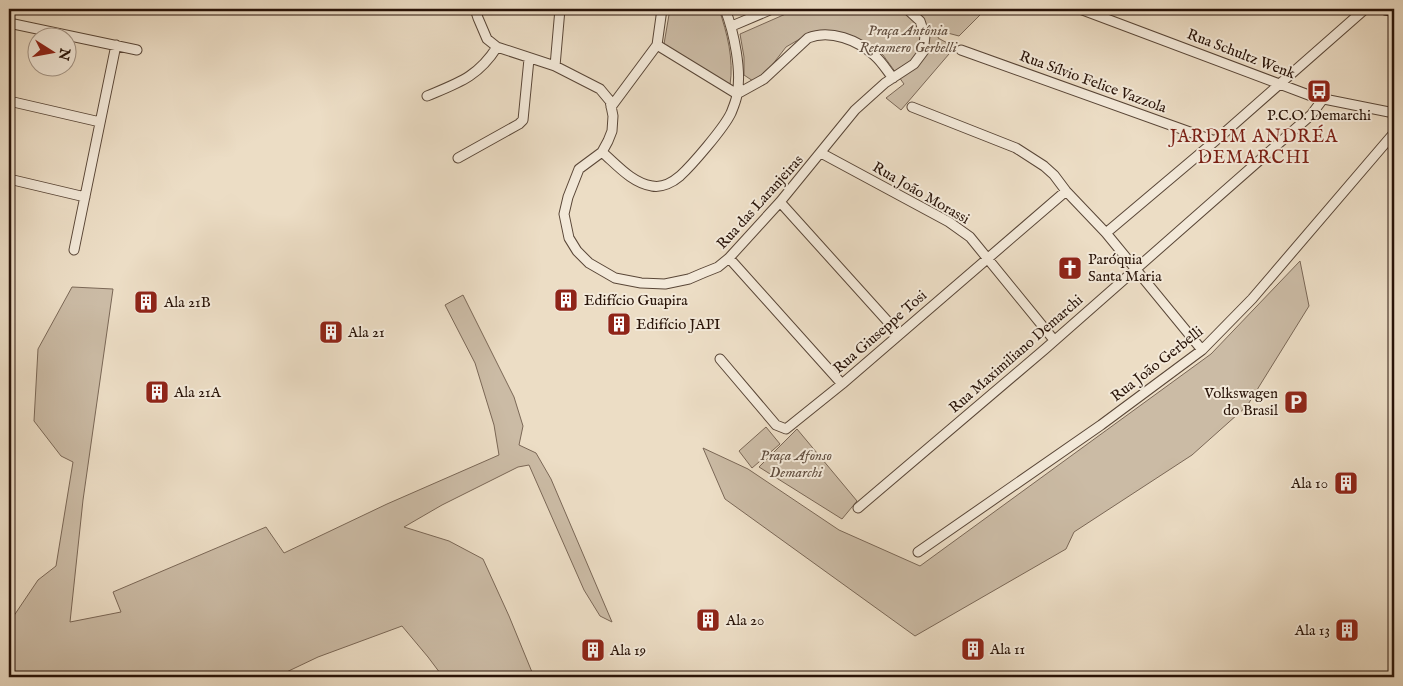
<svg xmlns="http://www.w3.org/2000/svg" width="1403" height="686" font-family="'IM FELL English',serif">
<rect width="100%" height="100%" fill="#ecddc5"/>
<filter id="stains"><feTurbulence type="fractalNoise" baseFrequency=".004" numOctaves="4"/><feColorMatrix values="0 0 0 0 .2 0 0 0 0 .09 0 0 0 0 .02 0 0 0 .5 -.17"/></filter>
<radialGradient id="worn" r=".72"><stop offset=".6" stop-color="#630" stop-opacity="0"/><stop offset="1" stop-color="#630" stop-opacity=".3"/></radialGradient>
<path fill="#cbbba5" stroke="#7a6756" d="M670,9H719C727,33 734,59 730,85L723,82L664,44Z
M797,9H970L982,13L959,36L940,31L938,38L955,47L901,110L886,98L904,84L883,55L871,46L850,35L838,33H810L786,47L769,69L753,81L744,75V57L740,34Z
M1300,261L1309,306L1247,406L1192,455L1074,532L1066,549L915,636L725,499L703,448L748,469L839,530L920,566L1211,354Z
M72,287L113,289L83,500L70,622L121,612L113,592L266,527L284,553L387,504L499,455L494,425L475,363L445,305L463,295L514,397L523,426L519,445L536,453L551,479L612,622L600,616L584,590L529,465L518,467L442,505L404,527L449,541L483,559L509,616L534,677H443L428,657L402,626L318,657L276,677H9V623L38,580L56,566L73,462L61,456L34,421L38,349Z
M766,427L780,444L752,468L739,451Z
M797,429L857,501L842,519L759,467Z"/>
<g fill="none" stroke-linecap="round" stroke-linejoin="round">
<g stroke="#594637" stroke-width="11">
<path id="minor" d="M475,9L478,18L487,39L497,47L555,66L600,89L610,101L613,116L612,131L608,141L602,152L579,169L568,197L564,214L569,238L577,251L589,263L615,278L641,283L665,284L689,279L703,273L718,267L729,258L780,202L855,110L885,83L914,64L923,52L925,36L920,21L907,9
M1080,9L1314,97L1394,113
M9,23L137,50
M732,26L772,9
M657,45L737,94
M961,50L1215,141
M555,66L560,9
M737,94L764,79L808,38C830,29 858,40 875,56C882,62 887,71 893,78
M427,96C458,83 478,77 497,47
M9,101L100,122
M611,107L657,45L662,9
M912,107L1016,148L1044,166L1054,175L1066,191L1106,233L1202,350
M602,152C617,165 632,183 652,186C662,188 673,182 680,176C692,165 724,128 731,113C733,108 736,101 737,95C742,71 734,32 725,9
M821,153L949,222L970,237L1054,340
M458,158L519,124L523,120L529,59
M9,179L85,197
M780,202L899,334
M1106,233L1215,141L1365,9
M74,250L116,45
M729,258L842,384
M720,359L776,425L786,429L842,384L1066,191
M858,508L1045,349L1311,115L1323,99
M918,552L1101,425L1202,350L1252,299L1394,133"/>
</g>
<g stroke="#281308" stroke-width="13">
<path id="secondary" d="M1385,9L1394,10"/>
</g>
<use href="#minor" stroke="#f3e9d9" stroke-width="9"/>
<use href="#secondary" stroke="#f3e9d9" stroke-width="11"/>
</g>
<defs>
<g id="bus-square" transform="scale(1.25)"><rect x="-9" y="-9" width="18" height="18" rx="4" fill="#8f2418" stroke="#f3e9d9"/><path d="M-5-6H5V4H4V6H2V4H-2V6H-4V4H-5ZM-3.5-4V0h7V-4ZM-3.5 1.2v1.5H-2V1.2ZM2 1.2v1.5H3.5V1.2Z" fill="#fff"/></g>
<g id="church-square" transform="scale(1.25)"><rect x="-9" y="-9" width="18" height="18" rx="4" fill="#8f2418" stroke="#f3e9d9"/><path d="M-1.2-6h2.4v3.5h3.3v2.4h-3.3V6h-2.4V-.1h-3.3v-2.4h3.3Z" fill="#fff"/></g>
<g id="building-square" transform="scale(1.25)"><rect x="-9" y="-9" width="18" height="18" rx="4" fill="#8f2418" stroke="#f3e9d9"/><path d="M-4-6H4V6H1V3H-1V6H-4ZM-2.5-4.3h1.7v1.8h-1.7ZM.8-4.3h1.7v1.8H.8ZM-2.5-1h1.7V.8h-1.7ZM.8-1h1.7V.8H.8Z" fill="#fff"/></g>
<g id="parking-square" transform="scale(1.25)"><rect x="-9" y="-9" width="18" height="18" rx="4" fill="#8f2418" stroke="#f3e9d9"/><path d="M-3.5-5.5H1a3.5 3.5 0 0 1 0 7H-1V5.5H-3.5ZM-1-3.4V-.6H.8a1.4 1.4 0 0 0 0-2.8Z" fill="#fff"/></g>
</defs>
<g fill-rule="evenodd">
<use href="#bus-square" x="1319" y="91"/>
<use href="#church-square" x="1070" y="268"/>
<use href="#building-square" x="566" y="300"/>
<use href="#building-square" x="146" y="302"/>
<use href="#building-square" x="619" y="324"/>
<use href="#building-square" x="331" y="332"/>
<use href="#building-square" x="157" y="392"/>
<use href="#parking-square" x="1296" y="402"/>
<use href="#building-square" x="1346" y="483"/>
<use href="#building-square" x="708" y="620"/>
<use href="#building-square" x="1347" y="630"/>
<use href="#building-square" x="973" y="649"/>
<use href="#building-square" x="593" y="650"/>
</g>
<g text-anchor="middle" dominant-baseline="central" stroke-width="4" stroke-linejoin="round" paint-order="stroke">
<g font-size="15" font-style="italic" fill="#614e3f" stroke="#f3e9d9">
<text x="908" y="30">Praça Antônia<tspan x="908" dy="17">Retamero Gerbelli</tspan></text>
<text x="796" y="455">Praça Afonso<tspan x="796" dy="17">Demarchi</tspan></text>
</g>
<g font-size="15" fill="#281308" stroke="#f3e9d9">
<text transform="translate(1241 54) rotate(21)">Rua Schultz Wenk</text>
<text transform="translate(1093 82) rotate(20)">Rua Sílvio Felice Vazzola</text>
<text transform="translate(921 193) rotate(30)">Rua João Morassi</text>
<text transform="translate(760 202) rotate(-48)">Rua das Laranjeiras</text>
<text transform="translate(880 332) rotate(-41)">Rua Giuseppe Tosi</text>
<text transform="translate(1016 354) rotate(-41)">Rua Maximiliano Demarchi</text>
<text transform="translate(1157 364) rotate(-38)">Rua João Gerbelli</text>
</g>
<g font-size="15" fill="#281308" stroke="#f3e9d9" text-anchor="start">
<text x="1319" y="115" text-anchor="middle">P.C.O. Demarchi</text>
<text x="1088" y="259">Paróquia<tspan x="1088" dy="17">Santa Maria</tspan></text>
<text x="584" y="300">Edifício Guapira</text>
<text x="164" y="302">Ala 21B</text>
<text x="636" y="324">Edifício JAPI</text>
<text x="348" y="332">Ala 21</text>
<text x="174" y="392">Ala 21A</text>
<text x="1278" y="393" text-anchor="end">Volkswagen<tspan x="1278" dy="17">do Brasil</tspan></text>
<text x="1328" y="483" text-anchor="end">Ala 10</text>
<text x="726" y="620">Ala 20</text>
<text x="1330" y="630" text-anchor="end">Ala 13</text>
<text x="990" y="649">Ala 11</text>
<text x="610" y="650">Ala 19</text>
</g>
<g font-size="18" letter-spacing="1" fill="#7a1f14" stroke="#f3e9d9">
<text x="1254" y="137">JARDIM ANDRÉA<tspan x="1254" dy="21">DEMARCHI</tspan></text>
</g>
</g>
<rect width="1403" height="686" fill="none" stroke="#ecddc5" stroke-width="30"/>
<rect x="10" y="10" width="1383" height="666" fill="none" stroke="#281308" stroke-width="2.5"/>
<rect x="15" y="15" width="1373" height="656" fill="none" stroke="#281308"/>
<g transform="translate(52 52) rotate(101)"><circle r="24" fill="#f3e9d9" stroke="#a29385"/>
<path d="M0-4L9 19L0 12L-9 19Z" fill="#8f2418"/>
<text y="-8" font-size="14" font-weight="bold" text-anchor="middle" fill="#281308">N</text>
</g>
<rect width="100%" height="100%" filter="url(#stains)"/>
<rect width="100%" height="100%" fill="url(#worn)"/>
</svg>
